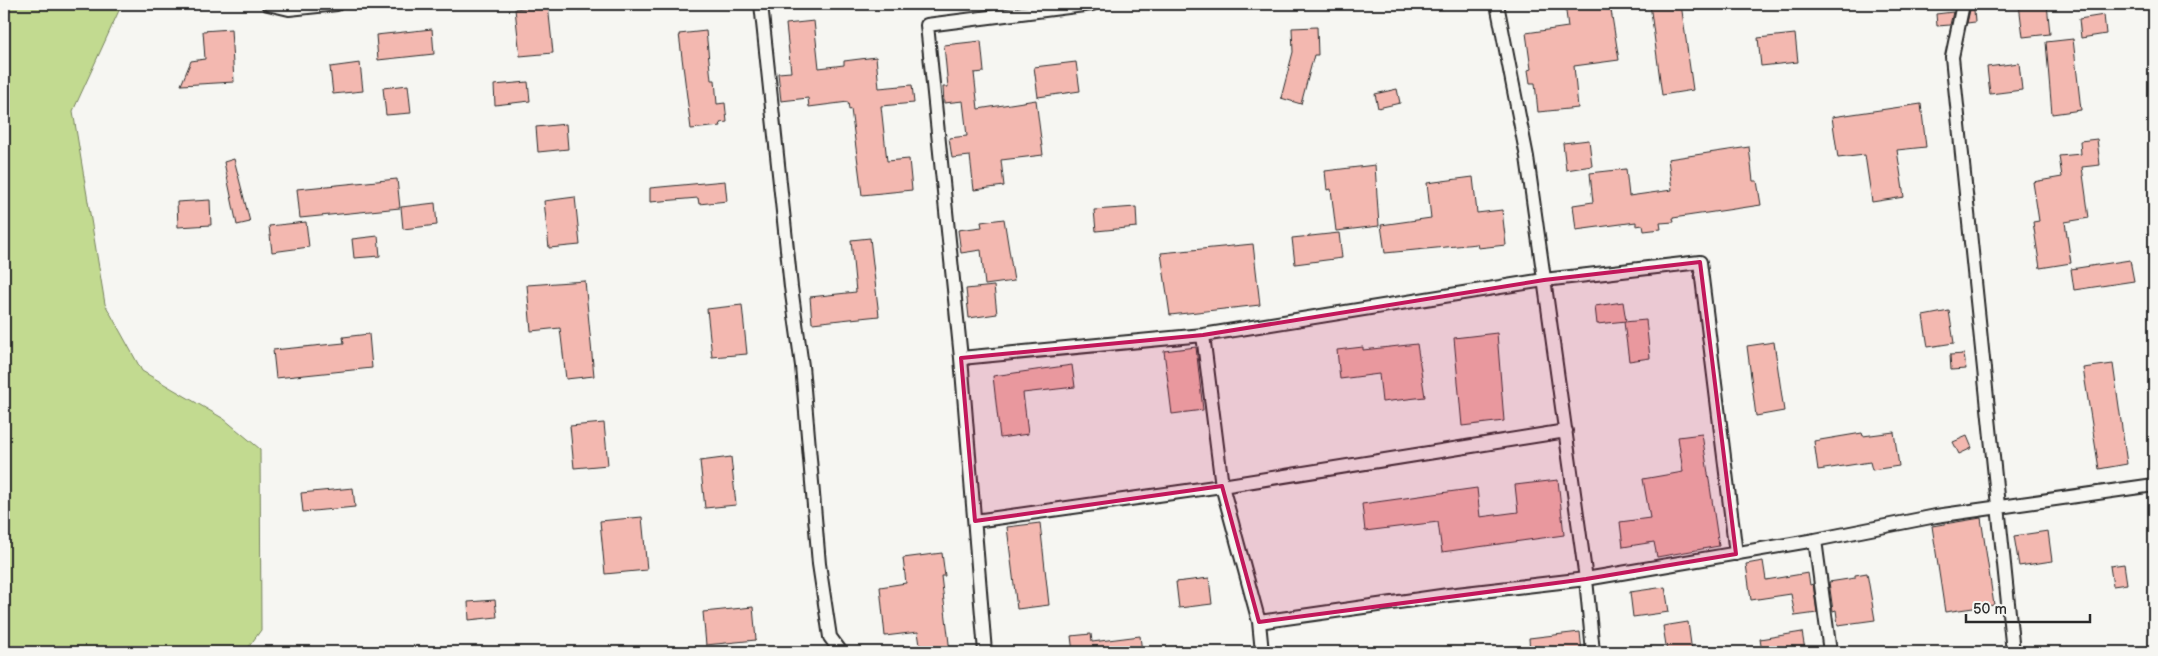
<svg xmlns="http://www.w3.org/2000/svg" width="2158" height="656" font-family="'Balsamiq Sans',sans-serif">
<rect width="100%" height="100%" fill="#f6f6f2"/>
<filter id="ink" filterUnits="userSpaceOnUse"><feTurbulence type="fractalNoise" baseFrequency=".02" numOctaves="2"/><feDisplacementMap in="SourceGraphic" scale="10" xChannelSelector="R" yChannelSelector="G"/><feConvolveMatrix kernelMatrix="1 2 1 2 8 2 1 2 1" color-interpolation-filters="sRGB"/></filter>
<g filter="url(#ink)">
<path fill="#c2da90" stroke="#76825e" d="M4,4H122L73,111L105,304L142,371L224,419L260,449L261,630L245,652H4Z"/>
<path fill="#f3b8b0" stroke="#2b2b2b" d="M1565,4H1610L1619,60L1574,66L1578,108L1538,112L1535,83H1530L1528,70L1531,69L1526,33L1568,27Z
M1650,4H1681L1693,90L1662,95Z
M2019,4H2047L2050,34L2023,37Z
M548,5L553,53L520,56L515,9Z
M1970,10H1974L1975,22L1967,23Z
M1953,12L1950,25L1937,26L1936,14Z
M2104,15L2106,34L2081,38L2079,19Z
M814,21L819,68L844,65V61L876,57L879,88L912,85L914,103L881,106L887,161L909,159L912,190L862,195L851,109L849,110L848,102L809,107L808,98L781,101L778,73L791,72L786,24Z
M1317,27L1318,55H1314L1301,104L1281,98L1293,52L1292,28Z
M231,29L234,82L181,85L191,61L205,59L203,31Z
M432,29L434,54L378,60L376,35Z
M706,31L711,80H715L717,104L725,103L727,122L720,123L721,126L691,129L679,34Z
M1795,34L1798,62L1761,66L1758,38Z
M2073,39L2081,110L2052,114L2046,42Z
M981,41L984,72L974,73L978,109L1036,100L1043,155L1001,160L1004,186L974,190L970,156L952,158L949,138L967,136L963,101L944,103L943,87H948L944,45Z
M1076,62L1080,91L1038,97L1034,67Z
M360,63L363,91L333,94L330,67Z
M2019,63L2022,90L1990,94L1987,67Z
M528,82L530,101L495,105L494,85Z
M408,85L411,113L386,115L383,88Z
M1397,89L1400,103L1378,108L1375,94Z
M1921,104L1926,147L1897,150L1904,197L1872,202L1865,155L1838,158L1832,117Z
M566,124L568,149L538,152L536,127Z
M2097,139L2100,165L2082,167L2089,218L2065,222L2071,263L2040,268L2033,222L2039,221L2033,182L2062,177L2059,156L2081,154L2080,141Z
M1589,140L1592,166L1566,170L1563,143Z
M1749,147L1753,181H1757L1761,205L1673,218L1674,222L1660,223L1661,229L1644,231L1643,225L1636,226V222L1576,230L1573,205L1593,202L1590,173L1626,169L1629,196L1672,190L1668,159Z
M234,159L250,222L237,225L224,162Z
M1375,165L1379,226L1336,231L1331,189L1327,190L1325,171Z
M1473,177L1477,213L1502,210L1506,245L1478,248L1477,244L1385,253L1381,225L1431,218L1427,183Z
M397,179L400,208L300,218L297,189Z
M725,181L727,201L699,204L698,198L650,202V188Z
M575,197L580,245L549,248L544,201Z
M210,200L211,225L178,227L177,202Z
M435,203L437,225L403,229L401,207Z
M1136,207L1137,227L1096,231L1094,210Z
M1004,219L1014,281L985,285L981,250L961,253L958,230L982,227L981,222Z
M306,222L309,247L272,252L269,226Z
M1339,233L1342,258L1295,264L1292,238Z
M378,236L380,256L354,258L352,239Z
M870,238L879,316L812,323L810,297L856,292L851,240Z
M1253,244L1260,305L1170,315L1161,253Z
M2130,260L2134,281L2074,290L2071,269Z
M585,281L594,376L566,379L560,328L531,331L527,285Z
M994,286L997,314L969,318L966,289Z
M1623,302L1626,321L1597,324L1595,306Z
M742,305L747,354L712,357L707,309Z
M1949,311L1954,343L1928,347L1923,316Z
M1646,320L1650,358L1629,361L1624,322Z
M1497,333L1504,421L1462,426L1454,338Z
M369,334L372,368L276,378L273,350L344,343L343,337Z
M1774,342L1784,411L1756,416L1747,346Z
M1417,344L1425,397L1382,402L1379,374L1340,379L1337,350L1363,347V350Z
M1196,347L1203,410L1172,414L1164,351Z
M1964,354L1966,369L1951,370L1950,355Z
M2113,364L2127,464L2099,469L2083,368Z
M1072,365L1075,387L1023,393L1028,434L1000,438L993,376Z
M604,423L608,465L574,468L570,426Z
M1894,432L1899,466L1872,470L1870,462L1818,470L1814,441L1862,433L1863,436Z
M1702,434L1719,546L1657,557L1654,542L1623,547L1620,522L1650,518L1643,479L1683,472L1678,437Z
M1967,436L1972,448L1959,454L1953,442Z
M731,457L736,505L705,508L700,461Z
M1558,480L1564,535L1442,552L1438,522L1365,531L1362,504L1477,488L1480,517L1518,512L1515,485Z
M353,488L355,507L303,512L301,493Z
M642,517L647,570L605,574L600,521Z
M1981,518L1994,605L1945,612L1932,526Z
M1040,523L1049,605L1017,609L1007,527Z
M2048,531L2052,561L2019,566L2014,536Z
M942,553L945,576H941L950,652H921L918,632L885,636L880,587L906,583L903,558Z
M1763,561L1766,580L1808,573L1810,585L1813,584L1817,613L1795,616L1791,594L1751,600L1746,564Z
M2124,564L2127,584L2113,586L2110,566Z
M1867,573L1875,620L1838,625L1836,610L1833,611L1829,582L1855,578V575Z
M1209,578L1212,604L1179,608L1176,582Z
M1665,587L1669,612L1633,617L1630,592Z
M495,600L497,617L469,620L468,602Z
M753,607L756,640L706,645L703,612Z
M1688,622L1692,652H1667L1663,626Z
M1580,632L1582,652H1530L1529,638Z
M1802,632L1805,650L1762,652L1760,639Z
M1091,634L1092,642L1140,636L1142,652H1073L1071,636Z"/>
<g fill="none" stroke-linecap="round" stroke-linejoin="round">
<g stroke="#2b2b2b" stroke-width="16">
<path id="street" d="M268,4L289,9L337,4
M761,4L791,287L802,366L819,564L830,637L841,652
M1497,4L1527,157L1586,579L1593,652
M1963,4L1952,57L2013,652
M1203,335L1222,486L1259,622L1262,652
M961,358L1203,335L1544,280L1700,262L1736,554
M975,521L1222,486L1566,431
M1815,540L1830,652
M1259,622L1448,595L1586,579L1815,540L1936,516L2154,485
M985,652L961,358L927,25L1092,4"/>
</g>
<use href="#street" stroke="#f6f6f2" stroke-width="12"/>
</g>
</g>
<path fill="#c2185b" fill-opacity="0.2" stroke="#c2185b" stroke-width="4" stroke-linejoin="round" d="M1700,262L1736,554L1586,579L1259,622L1222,486L975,521L961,358L1203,335L1544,280Z"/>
<rect width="2158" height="656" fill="none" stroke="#f6f6f2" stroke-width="20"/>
<rect x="10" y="10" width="2138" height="636" fill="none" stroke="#2b2b2b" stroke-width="2" filter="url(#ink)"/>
<path d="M1966 614v8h124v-8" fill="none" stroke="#2b2b2b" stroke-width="2.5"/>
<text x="1973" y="614" font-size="15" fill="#2b2b2b" stroke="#f6f6f2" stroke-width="4" paint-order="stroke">50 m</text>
</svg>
